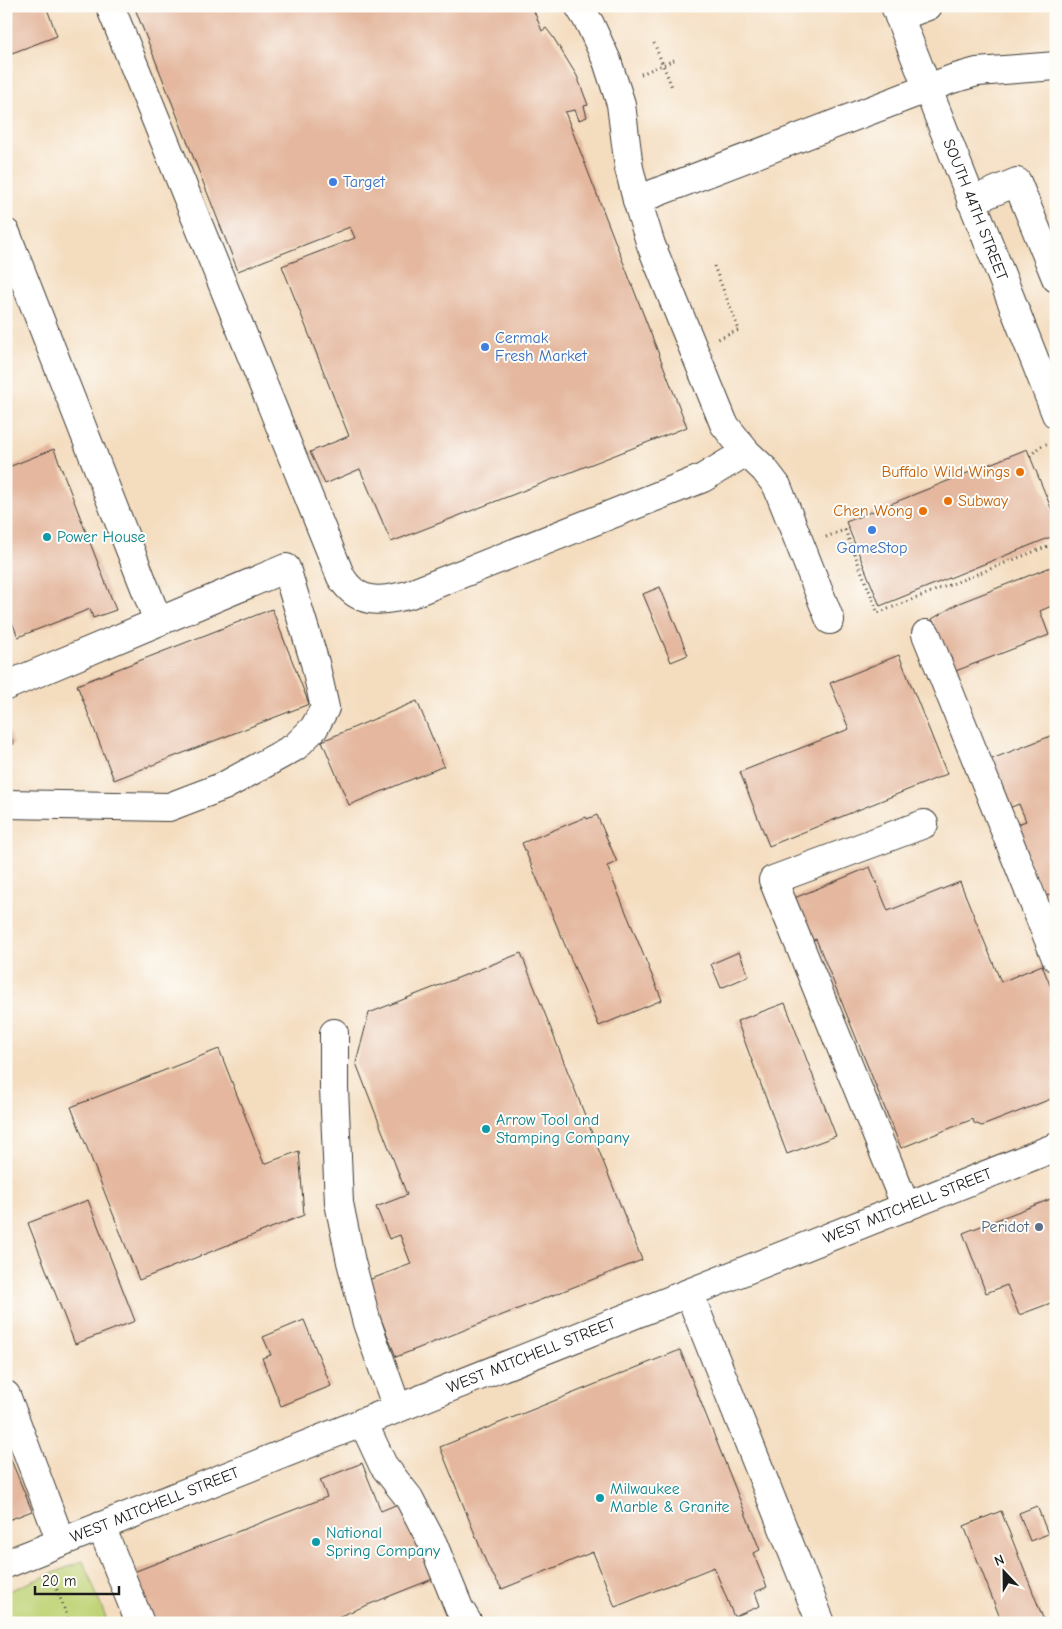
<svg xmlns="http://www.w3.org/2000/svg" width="1062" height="1629" font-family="'Comic Neue',sans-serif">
<rect width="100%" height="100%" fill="#fdfcf7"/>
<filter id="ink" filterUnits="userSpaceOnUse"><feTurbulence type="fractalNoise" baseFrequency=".02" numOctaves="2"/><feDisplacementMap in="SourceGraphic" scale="10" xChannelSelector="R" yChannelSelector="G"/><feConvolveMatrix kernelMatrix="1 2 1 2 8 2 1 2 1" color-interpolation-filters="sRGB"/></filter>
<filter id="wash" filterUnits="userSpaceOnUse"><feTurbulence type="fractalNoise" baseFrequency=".0096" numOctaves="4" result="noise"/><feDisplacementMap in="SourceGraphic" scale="20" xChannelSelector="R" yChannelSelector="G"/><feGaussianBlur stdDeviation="1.12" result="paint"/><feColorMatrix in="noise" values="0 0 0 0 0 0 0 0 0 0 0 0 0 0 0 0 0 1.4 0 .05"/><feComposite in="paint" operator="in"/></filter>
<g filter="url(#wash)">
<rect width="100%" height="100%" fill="#f4ddbf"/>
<path fill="#bfd376" stroke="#6e7849" d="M83,1561L108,1623H6V1592Z"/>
<g id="blocks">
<path fill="#e4b79e" d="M6,6H46L57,36L12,53L6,38Z
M134,6H532L542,31L546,28L553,37L577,76L588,105L584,106L587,117L579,120L575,110L565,112L687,427L391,542L360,469L325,484L310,452L349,436L282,266L355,238L350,227L238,271Z
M54,449L116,610L93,618L90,609L18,637L6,607V468Z
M1027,449L1056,520V535L880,606L846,522Z
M1056,565V604L1040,611L1049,635L953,672L932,619L959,603Z
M660,587L688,655L671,662L643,594Z
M272,609L309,704L114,780L77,685Z
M899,655L947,774L769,846L740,772L849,729L830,683Z
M417,701L444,766L349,805L322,741Z
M9,731L14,744L6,747V732Z
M1056,734V892L1044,897L1015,825L1026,821L1019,804L1009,808L989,760Z
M597,815L617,862L607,866L662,1000L599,1026L522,843L586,817L587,819Z
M870,867L888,911L960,882L1001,982L1042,965L1056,1000V1097L982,1126L974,1123L973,1119L901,1148L816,939L809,942L792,899Z
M739,952L749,976L721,988L711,964Z
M521,953L642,1260L396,1357L366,1281L411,1264L400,1235L389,1239L376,1207L407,1195L356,1063L369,1013Z
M785,1003L836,1136L787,1154L737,1021Z
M219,1049L264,1164L299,1151L304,1215L139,1280L71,1107Z
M1056,1197V1301L1019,1315L1007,1285L986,1293L963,1233Z
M88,1200L135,1321L75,1344L28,1223Z
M304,1320L331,1386L281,1406L262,1358L271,1355L263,1337Z
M680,1350L760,1550L753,1553L767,1587L755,1592L760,1606L734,1617L714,1567L615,1607L593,1552L502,1589L488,1567L440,1447Z
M6,1434L12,1448L7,1450L32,1511L6,1521Z
M362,1463L381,1511L405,1501L435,1578L325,1622L326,1623H150L131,1573L327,1497L320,1480Z
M1037,1506L1048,1534L1030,1541L1019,1513Z
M1001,1511L1045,1623H1002L964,1526Z"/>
</g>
</g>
<g filter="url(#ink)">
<use href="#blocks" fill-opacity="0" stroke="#3c3934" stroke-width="1"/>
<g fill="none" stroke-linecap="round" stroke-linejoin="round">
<g stroke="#3c3934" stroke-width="30">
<g id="minor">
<path d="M110,6L341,577C358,605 380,602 408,595L703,478L746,452"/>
<path d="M579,6L590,24L607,61L621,104L629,168L637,200L651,245L724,424L746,452L764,469L777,486L830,620"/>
<path id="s1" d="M895,6L1056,414"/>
<path d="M899,17L928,6"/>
<path d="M637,200L952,79L977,72L1056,66"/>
<path d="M971,201L1017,182L1056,278"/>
<path d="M6,233L158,621"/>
<path d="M926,634L1056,958"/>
<path d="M6,686L286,568L315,663L325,708L314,728L295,747L224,786L169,807L6,804"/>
<path d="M334,1033V1088L339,1203L351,1262L367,1323L397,1408"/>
<path d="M906,1207L773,880L924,824"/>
<path d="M689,1293L821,1623"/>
<path d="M6,1395L61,1542"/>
<path d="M363,1422L383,1465L409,1498L433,1544L459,1608L468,1623"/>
<path d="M101,1526L140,1623"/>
<path id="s2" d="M6,1564L1056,1147"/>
</g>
</g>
<path stroke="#3c3934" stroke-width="3" stroke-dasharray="1 4" stroke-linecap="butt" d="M640,6L642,11
M654,43L672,87
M641,74L674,60
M714,266L739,330L718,339
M1030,456L1039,447L1051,442
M845,530L878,613L1056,543
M826,537L849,528
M53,1580L70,1623"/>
<use href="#minor" stroke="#fff" stroke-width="28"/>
</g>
</g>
<g fill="#3f7fe0" stroke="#fdfcf7" stroke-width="2">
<circle cx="333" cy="182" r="5"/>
<circle cx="485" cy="347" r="5"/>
<circle cx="872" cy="530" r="5"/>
</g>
<g fill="#e8710a" stroke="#fdfcf7" stroke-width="2">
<circle cx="1020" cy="472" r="5"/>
<circle cx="948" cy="501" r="5"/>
<circle cx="923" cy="511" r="5"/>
</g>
<g fill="#0f9aa8" stroke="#fdfcf7" stroke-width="2">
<circle cx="47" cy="537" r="5"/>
<circle cx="486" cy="1129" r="5"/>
<circle cx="600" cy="1498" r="5"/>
<circle cx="316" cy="1542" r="5"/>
</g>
<circle fill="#5c6f8a" stroke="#fdfcf7" stroke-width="2" cx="1039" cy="1227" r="5"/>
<g text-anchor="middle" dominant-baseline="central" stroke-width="4" stroke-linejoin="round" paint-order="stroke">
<g font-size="16" fill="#366cbe" stroke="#fdfcf7" text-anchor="start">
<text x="343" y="182">Target</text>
<text x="495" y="338">Cermak<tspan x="495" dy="18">Fresh Market</tspan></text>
<text x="872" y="548" text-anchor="middle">GameStop</text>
</g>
<g font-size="16" fill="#1c1c1c" stroke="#fdfcf7">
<text stroke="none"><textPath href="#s1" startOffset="219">SOUTH 44TH STREET</textPath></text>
<text stroke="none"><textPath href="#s2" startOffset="970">WEST MITCHELL STREET</textPath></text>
<text stroke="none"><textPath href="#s2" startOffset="565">WEST MITCHELL STREET</textPath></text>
<text stroke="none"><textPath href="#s2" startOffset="160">WEST MITCHELL STREET</textPath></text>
</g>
<g font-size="16" fill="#c56008" stroke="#fdfcf7" text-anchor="end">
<text x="1010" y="472">Buffalo Wild Wings</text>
<text x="958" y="501" text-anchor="start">Subway</text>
<text x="913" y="511">Chen Wong</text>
</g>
<g font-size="16" fill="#0d838f" stroke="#fdfcf7" text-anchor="start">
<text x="57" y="537">Power House</text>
<text x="496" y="1120">Arrow Tool and<tspan x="496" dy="18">Stamping Company</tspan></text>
<text x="610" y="1489">Milwaukee<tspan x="610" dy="18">Marble &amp; Granite</tspan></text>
<text x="326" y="1533">National<tspan x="326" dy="18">Spring Company</tspan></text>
</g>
<g font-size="16" fill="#4e5e75" stroke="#fdfcf7" text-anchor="end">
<text x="1029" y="1227">Peridot</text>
</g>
</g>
<rect width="1062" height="1629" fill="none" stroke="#fdfcf7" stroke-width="25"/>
<g transform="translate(1004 1572) rotate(338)" stroke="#fdfcf7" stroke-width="4" paint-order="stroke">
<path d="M0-4L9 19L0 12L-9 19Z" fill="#1c1c1c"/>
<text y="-8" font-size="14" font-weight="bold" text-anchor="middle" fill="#1c1c1c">N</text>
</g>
<path d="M35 1586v8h84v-8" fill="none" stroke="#1c1c1c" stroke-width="2.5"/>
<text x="42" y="1586" font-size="15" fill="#1c1c1c" stroke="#fdfcf7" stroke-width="4" paint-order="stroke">20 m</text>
</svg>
